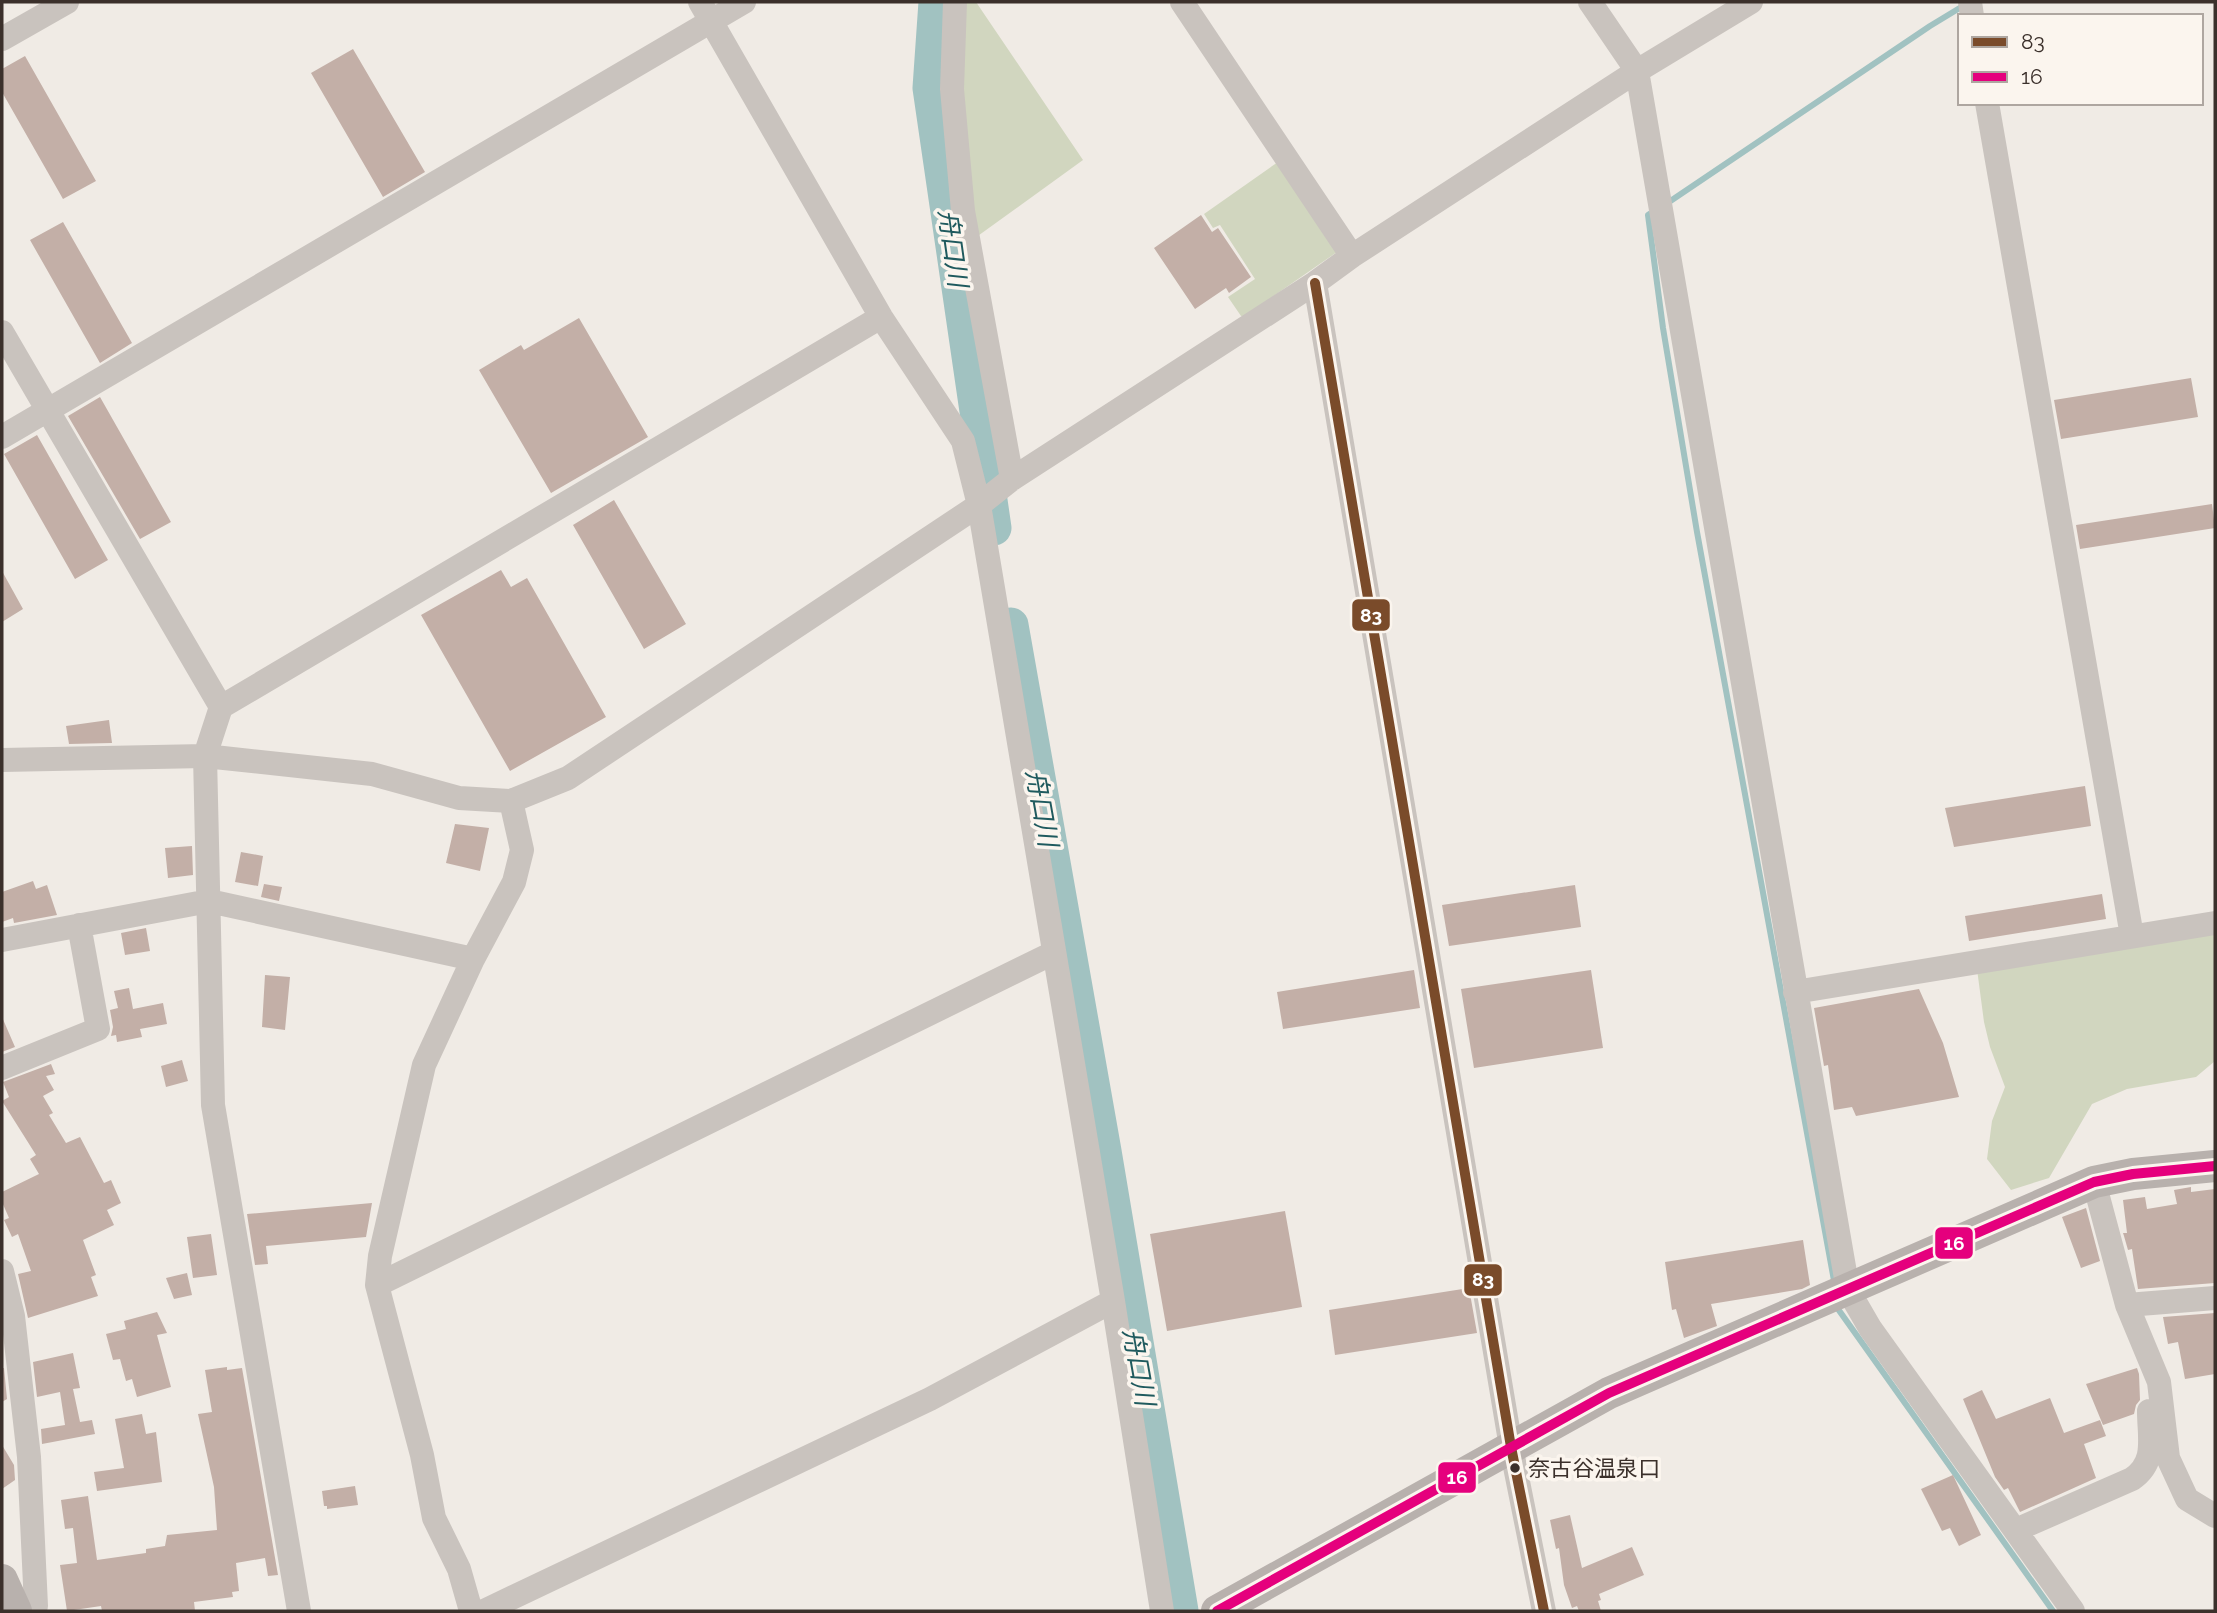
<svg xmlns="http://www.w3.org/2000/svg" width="2217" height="1613" font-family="Raleway,'Noto Sans JP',sans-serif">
<rect width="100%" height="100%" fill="#f0ebe5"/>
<path fill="#d1d6bf" d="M961,2H976L1083,160L975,238L961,59Z
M1278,162L1337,252L1245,316H1241L1228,297L1255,279L1220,225L1213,228L1204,214Z
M2215,921V1061L2196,1077L2127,1089L2092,1104L2049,1178L2011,1190L1987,1159L1992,1121L2005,1087L1990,1047L1984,1022L1977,969Z"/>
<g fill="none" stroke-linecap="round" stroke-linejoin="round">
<path stroke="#a1c2c1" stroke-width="6" d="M1666,204L1930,26L1963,6
M1654,211L1648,215L1663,328L1697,532L1835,1286
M1837,1304L1838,1309L2053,1611"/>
<path stroke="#a1c2c1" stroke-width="35" d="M936,2L930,88L994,528
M1011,625L1104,1151L1181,1611"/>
</g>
<path fill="#c3afa7" d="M353,49L425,172L383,197L311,73Z
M25,56L96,181L63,199L2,92V69Z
M1201,215L1212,232L1218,228L1251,277L1229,293L1226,288L1195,309L1154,248Z
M63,222L132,343L100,363L30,240Z
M579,318L648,437L551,493L479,370L521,345L524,350Z
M2191,378L2198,417L2061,439L2054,400Z
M100,397L171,522L140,539L68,416Z
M37,435L108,560L75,579L4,454Z
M614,500L686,624L644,649L573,525Z
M2212,504L2215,528L2080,549L2076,525Z
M501,570L511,587L527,578L606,717L510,771L421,615Z
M2,571L23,609L2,622Z
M109,720L112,743L69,744L66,726Z
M2085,786L2091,826L1954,847L1945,808Z
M455,824L489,828L480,871L446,863Z
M192,846L193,875L168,878L165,848Z
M241,852L263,856L258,886L235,882Z
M33,881L36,889L47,885L57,915L14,923L13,918L2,922V892Z
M264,884L282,887L279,901L261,897Z
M1575,885L1581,927L1449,946L1442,905Z
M2102,894L2106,919L1969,941L1965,916Z
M146,928L150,951L125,955L121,933Z
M1414,970L1420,1008L1283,1029L1277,992Z
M1591,970L1603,1048L1474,1068L1461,989Z
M265,975L290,977L285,1030L262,1027Z
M129,988L133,1009L163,1003L167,1024L140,1029L142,1037L117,1042L116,1035L111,1036L113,1027L110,1010L118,1008L114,991Z
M1919,989L1943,1043L1959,1097L1856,1116L1852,1107L1834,1110L1828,1065L1824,1066L1814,1008Z
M2,1017L15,1047L2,1052Z
M182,1060L188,1081L166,1087L161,1066Z
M51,1064L55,1074L46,1076L54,1090L43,1096L53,1113L49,1115L66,1143L80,1137L104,1183L111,1180L121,1203L107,1210L114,1225L83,1240L96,1275L91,1277L98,1296L28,1318L18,1274L31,1271L18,1234L12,1237L4,1220L9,1218L2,1202V1192L39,1174L30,1159L36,1155L2,1101L9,1097L3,1082Z
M2191,1187V1192L2215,1189V1283L2138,1289L2132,1249L2128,1250L2124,1236L2123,1233H2127L2123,1200L2145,1197L2147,1209L2177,1204L2174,1190Z
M372,1203L366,1237L266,1246L268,1264L255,1265L247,1214Z
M2086,1208L2100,1261L2081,1268L2062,1217Z
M1285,1211L1302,1307L1167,1331L1150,1234Z
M211,1234L217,1275L193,1278L187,1237Z
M1803,1240L1810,1285L1802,1289L1711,1304L1717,1326L1684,1338L1676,1309L1672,1310L1665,1262Z
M187,1273L192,1295L174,1299L166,1278Z
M1469,1288L1477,1333L1335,1355L1329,1310Z
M157,1312L167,1333L157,1335L171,1387L137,1397L132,1379L126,1381L120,1359L113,1360L106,1334L126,1329L124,1321Z
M2215,1313V1374L2185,1379L2178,1342L2168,1344L2163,1317Z
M73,1353L80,1388L73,1389L80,1422L92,1420L95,1434L42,1444L41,1429L65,1425L60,1392L37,1397L33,1362Z
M227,1367V1370L242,1368L278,1575L268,1576L265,1558L236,1563L239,1591L232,1592L233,1597L194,1602L195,1611H102L101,1606L67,1611L60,1565L77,1563L73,1528L65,1529L61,1500L88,1496L97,1560L146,1553V1549L165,1546L167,1535L217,1530L214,1487L198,1414L212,1412L205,1370Z
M2,1368H4L7,1399L2,1402Z
M2137,1368L2139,1374L2140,1400L2136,1405L2134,1414L2103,1425L2086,1384Z
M1982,1390L1996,1419L2050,1398L2064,1433L2100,1420L2106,1436L2084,1444L2096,1478L2020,1512L2008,1488L2004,1490L1995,1477L1963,1399Z
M142,1414L146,1434L156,1432L162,1482L97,1491L94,1472L124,1468L115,1419Z
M2,1445L14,1465L15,1480L2,1489Z
M1953,1475L1981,1535L1959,1546L1950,1528L1942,1531L1921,1489Z
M355,1486L358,1505L327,1509V1506H324L322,1491Z
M1570,1515L1582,1568L1632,1547L1644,1575L1599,1594L1601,1600L1598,1601L1601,1611H1579L1577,1606L1572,1608L1564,1585L1559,1548L1556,1549L1550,1520Z"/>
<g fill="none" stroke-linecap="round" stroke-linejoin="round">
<path stroke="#c9c3be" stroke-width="24" d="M700,2L881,317L963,441L979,505L1113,1301L1162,1611
M955,2L952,89L963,211L1012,479
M1182,2L1352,256
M1590,2L1637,71L1848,1290L1870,1328L2073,1611
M1970,2L1972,16
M2,39L67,2
M1987,103L2132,936
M1315,283L1511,1447L1544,1611
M2,332L221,707
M2,437L744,2
M2,760L205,756L372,774L459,798L511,801L568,778L979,505L1012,479L1315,283L1352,256L1637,71L1751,2
M2,940L209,901L473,959
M1795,992L2215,923
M2,1068L98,1029L79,925
M2094,1182L2127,1305L2159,1382L2168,1458L2187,1499L2215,1516
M2,1271L13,1316L29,1457L36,1606L33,1611
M377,1285L1053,953
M2127,1305L2215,1298
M2016,1530L2132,1479C2157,1462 2149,1438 2149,1411
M299,1611L213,1105L205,756L221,707L881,317
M471,1611L459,1569L434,1518L422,1455L377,1285L380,1256L424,1065L473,959L514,882L522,850L511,801
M484,1611L930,1399L1113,1301"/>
<path stroke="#b8b1ad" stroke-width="32" d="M2,1580L16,1611
M1217,1611L1609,1393L2094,1182L2133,1174L2215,1166"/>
<g stroke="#fbf5ee" stroke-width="16">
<path id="bus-1" d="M1315,283L1511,1447L1544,1611"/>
</g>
<g stroke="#fbf5ee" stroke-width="16">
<path id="bus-2" d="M1217,1611L1609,1393L2094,1182L2133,1174L2215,1166"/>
</g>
<use href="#bus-1" stroke="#7a4b2a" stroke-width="10"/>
<use href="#bus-2" stroke="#e5007d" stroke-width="10"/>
</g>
<circle fill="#3b302b" stroke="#fbf5ee" stroke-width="2.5" cx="1515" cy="1468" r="6"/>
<g text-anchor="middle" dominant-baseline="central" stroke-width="7" stroke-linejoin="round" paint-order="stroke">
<g font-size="22" fill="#3b302b" stroke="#fbf5ee" text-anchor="start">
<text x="1528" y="1468">奈古谷温泉口</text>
</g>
<g font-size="26" font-style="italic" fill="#1f5a5e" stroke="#fbf5ee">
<text transform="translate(953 248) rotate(82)">舟口川</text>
<text transform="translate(1042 808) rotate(80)">舟口川</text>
<text transform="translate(1139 1367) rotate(80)">舟口川</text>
</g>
</g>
<g stroke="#fbf5ee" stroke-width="2.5">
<rect x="1351" y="598" width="40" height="34" rx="7" fill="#7a4b2a"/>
<rect x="1934" y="1226" width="40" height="34" rx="7" fill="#e5007d"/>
<rect x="1463" y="1263" width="40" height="34" rx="7" fill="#7a4b2a"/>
<rect x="1437" y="1461" width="40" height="33" rx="7" fill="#e5007d"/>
</g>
<g font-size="19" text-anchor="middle" font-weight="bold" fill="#fff">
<text x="1371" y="622">83</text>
<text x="1954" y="1250">16</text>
<text x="1483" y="1286">83</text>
<text x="1457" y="1484">16</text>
</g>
<rect width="2217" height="1613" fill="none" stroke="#3b302b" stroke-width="7"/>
<rect x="1958" y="14" width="245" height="91" fill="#fbf5ee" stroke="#aea6a0" stroke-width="2"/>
<rect x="1972" y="37" width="35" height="10" fill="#7a4b2a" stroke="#aea6a0" stroke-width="2"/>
<text x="2021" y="49" font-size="21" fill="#3b302b">83</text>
<rect x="1972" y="72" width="35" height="10" fill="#e5007d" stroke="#aea6a0" stroke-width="2"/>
<text x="2021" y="84" font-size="21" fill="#3b302b">16</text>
</svg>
